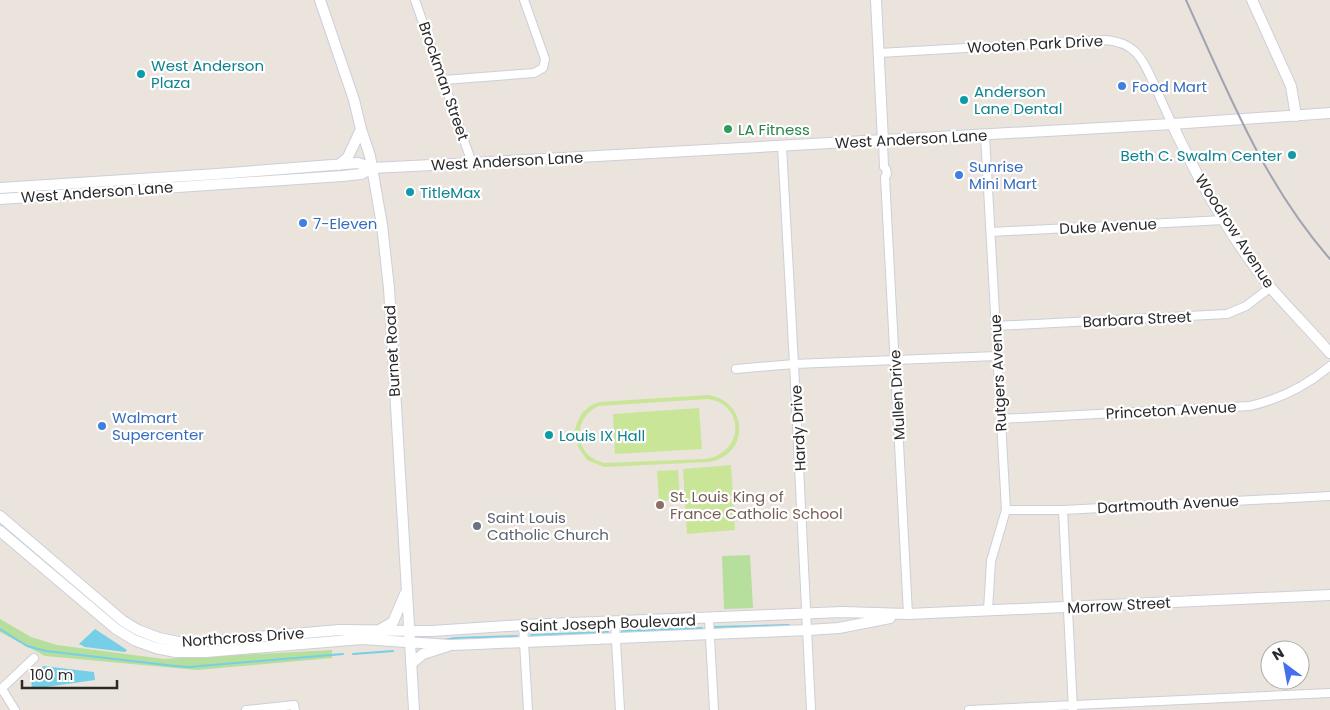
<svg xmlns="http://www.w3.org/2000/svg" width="1330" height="710" font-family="Poppins,sans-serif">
<rect width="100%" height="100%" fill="#ebe4dc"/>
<path fill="#b6de9c" d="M750,555L753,608L724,609L722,556Z
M0,619L31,637L57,645L164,659L332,650V658L197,670L45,656L0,632Z"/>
<path fill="#c9e598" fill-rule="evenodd" d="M708,395C749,401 750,455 709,462L604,467L587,460L578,447L575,430L577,423L582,413L590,406L599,402ZM708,399C747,405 743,455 704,459L604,463C574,456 571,420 598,406Z
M699,408L702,449L615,454L613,414Z
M731,465L733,496L685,500L683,469Z
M678,470L680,500L659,501L657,471Z
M733,499L735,530L687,534L685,502Z"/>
<path fill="#76cfe7" d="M95,629L127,650L125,652L85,647L79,644Z
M43,666L94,672L95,680L32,689L31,679Z"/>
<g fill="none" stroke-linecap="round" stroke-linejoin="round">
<path stroke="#76cfe7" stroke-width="2" d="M714,627L789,625
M0,629L27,646L46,651L175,666L189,667L343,654
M622,631L702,628
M531,635L608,632
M444,640L455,638L517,636
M353,654L393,651"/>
<g stroke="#cbcfda" stroke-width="10">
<path id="street" d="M415,0L472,163
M879,53L1105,40C1136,42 1143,60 1154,84C1160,98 1166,111 1172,124
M444,80L534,73L543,68L545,59L524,0
M985,135L1006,510L991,561L988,610
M883,141L884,167L886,169L887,174L885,177L908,614
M782,146L794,364L811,710
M991,232L1224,220
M996,326L1227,314L1246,306L1271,287
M736,369L794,364L997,356
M1001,419L1250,406C1281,399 1306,386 1330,366
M1006,510H1063L1330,496
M1063,510L1073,710
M709,619L714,710
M615,623L620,710
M523,625L528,710
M2,689L15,710
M0,690L34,658
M246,710L294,705L295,710
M969,710L1330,693"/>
</g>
<g stroke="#cbcfda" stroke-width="12">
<path id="secondary" d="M320,0L354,100L361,129L370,156L382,225L389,288L414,710
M876,0L883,141
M1252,0L1291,86L1296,116
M1172,124C1199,181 1231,239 1271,288C1290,310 1311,331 1330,353
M339,165L348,157L361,129
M0,188L217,174L358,163L372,168L472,163L1172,124L1330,113
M0,199L342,176L361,174L372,168
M0,516L123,621L138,630L159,638L178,642H198L340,630L432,631L523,625L842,612L908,614L1330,595
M0,531L116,629L134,640L156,648L176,652H206L362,639L450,645L477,644L808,630L839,628L890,618
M381,629L393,622L405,594
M411,664L423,654L448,646"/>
</g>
<use href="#street" stroke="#fff" stroke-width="8"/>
<use href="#secondary" stroke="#fff" stroke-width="10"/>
<path stroke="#9fa3b3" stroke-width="2" d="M1186,0C1227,90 1264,184 1330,259"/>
</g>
<g fill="#0f9aa8" stroke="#fff" stroke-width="2">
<circle cx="141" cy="74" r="5"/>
<circle cx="964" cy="100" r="5"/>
<circle cx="1292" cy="155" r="5"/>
<circle cx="410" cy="192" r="5"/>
<circle cx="549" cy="435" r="5"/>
</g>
<g fill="#3f7fe0" stroke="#fff" stroke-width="2">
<circle cx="1122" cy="86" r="5"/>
<circle cx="959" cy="175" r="5"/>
<circle cx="303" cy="223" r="5"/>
<circle cx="102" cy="426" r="5"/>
</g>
<circle fill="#2e9e5b" stroke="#fff" stroke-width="2" cx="728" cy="129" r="5"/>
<circle fill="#8d6e63" stroke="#fff" stroke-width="2" cx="660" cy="505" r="5"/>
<circle fill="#6b7280" stroke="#fff" stroke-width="2" cx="477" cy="526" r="5"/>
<g text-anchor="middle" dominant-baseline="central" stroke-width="4.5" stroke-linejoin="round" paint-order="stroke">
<g font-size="15" fill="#2a2a2a" stroke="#fff">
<text transform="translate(1035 44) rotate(-3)">Wooten Park Drive</text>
<text transform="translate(444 81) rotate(71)">Brockman Street</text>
<text transform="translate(911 139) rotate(-3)">West Anderson Lane</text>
<text transform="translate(507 161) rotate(-3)">West Anderson Lane</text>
<text transform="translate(97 192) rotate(-4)">West Anderson Lane</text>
<text transform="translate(1108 226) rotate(-3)">Duke Avenue</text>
<text transform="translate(1235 231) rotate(57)">Woodrow Avenue</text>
<text transform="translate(1137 319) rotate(-3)">Barbara Street</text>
<text transform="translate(392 351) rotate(-93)">Burnet Road</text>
<text transform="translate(998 373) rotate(-93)">Rutgers Avenue</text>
<text transform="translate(897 395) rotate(-93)">Mullen Drive</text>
<text transform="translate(1171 410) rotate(-3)">Princeton Avenue</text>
<text transform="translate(798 428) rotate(-93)">Hardy Drive</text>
<text transform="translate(1168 504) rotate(-3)">Dartmouth Avenue</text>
<text transform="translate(1119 605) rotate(-3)">Morrow Street</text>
<text transform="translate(608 623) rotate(-2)">Saint Joseph Boulevard</text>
<text transform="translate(243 637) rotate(-4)">Northcross Drive</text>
</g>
<g font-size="15" fill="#0d838f" stroke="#fff" text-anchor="start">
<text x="151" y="65">West Anderson<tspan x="151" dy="17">Plaza</tspan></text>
<text x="974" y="91">Anderson<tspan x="974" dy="17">Lane Dental</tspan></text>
<text x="1282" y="155" text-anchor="end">Beth C. Swalm Center</text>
<text x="420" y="192">TitleMax</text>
<text x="559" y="435">Louis IX Hall</text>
</g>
<g font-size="15" fill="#366cbe" stroke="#fff" text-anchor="start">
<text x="1132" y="86">Food Mart</text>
<text x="969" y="166">Sunrise<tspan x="969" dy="17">Mini Mart</tspan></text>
<text x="313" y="223">7-Eleven</text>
<text x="112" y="417">Walmart<tspan x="112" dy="17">Supercenter</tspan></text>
</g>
<g font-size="15" fill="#27864d" stroke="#fff" text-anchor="start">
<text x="738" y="129">LA Fitness</text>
</g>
<g font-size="15" fill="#785e54" stroke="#fff" text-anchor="start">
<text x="670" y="496">St. Louis King of<tspan x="670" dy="17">France Catholic School</tspan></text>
</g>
<g font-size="15" fill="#5b616d" stroke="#fff" text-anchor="start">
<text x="487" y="517">Saint Louis<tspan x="487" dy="17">Catholic Church</tspan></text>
</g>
</g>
<g transform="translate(1285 665) rotate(328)"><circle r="24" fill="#ffffff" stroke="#aaaaaa"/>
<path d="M0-4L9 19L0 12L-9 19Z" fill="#466fee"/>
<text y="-8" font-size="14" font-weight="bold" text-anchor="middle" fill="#2a2a2a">N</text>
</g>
<path d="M22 680v8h95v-8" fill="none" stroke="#2a2a2a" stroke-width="2.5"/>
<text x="30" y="680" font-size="15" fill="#2a2a2a" stroke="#ffffff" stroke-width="4" paint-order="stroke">100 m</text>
</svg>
